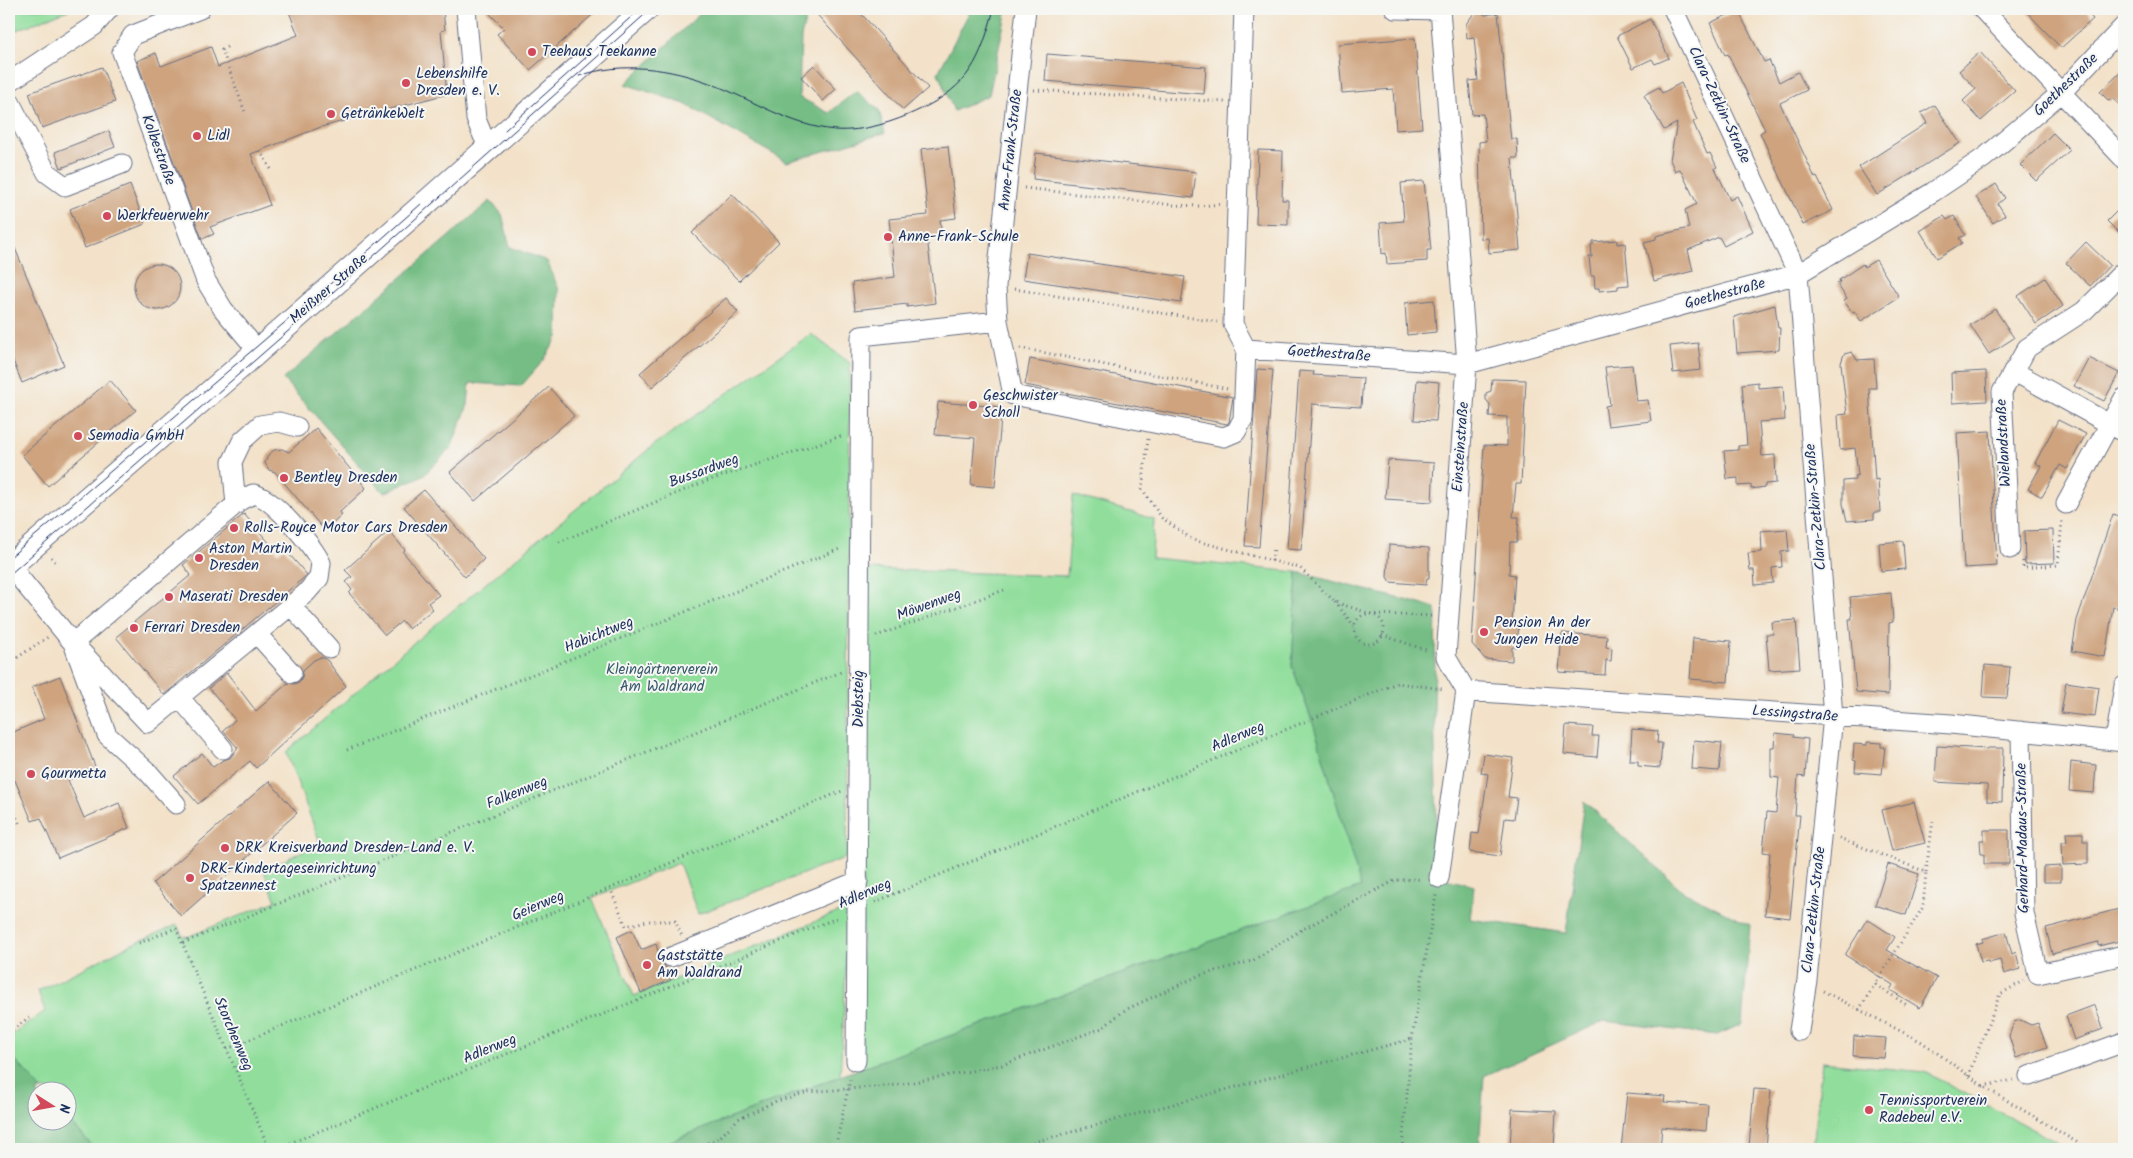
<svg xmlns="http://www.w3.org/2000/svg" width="2133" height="1158" font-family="Kalam,sans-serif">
<rect width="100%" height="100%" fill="#f6f6f2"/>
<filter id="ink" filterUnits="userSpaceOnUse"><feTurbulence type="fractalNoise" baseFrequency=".02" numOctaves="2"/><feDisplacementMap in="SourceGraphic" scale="10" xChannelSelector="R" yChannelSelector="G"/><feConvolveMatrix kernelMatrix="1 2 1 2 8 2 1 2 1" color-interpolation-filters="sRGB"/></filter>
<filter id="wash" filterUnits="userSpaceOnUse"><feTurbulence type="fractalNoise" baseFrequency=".0096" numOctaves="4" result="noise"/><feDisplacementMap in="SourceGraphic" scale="20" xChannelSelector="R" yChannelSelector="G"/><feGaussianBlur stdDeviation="1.12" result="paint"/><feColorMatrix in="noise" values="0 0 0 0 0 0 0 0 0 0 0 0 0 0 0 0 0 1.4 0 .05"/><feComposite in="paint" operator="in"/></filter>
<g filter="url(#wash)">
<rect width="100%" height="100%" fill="#f3e2c9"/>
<path fill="#91de9c" stroke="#56867d" d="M9,9H71L9,33Z
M811,334L850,363L847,857L698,914L679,863L592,898L634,996L846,909V971L840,1076L650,1149H95L68,1119V1090H42L9,1053V1037L45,1011L38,991L132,944L177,925L182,935L187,937L276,901L264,871L320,842L286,752L406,649L654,445Z
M1073,495L1154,519L1152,558L1297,572L1292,666L1314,726L1361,887L861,1068L865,569L1067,576Z
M1822,1062L1925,1072L2069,1149H1813Z"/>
<path fill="#74bd84" stroke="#487671" d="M705,9H808L801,37L799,97L829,113L856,91L879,110L885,133L787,162L685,104L625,84Z
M971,9H1007L989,95L954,111L938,73Z
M490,201L502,214L510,247L547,261L559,290L558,337L544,360L521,386L470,383L468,405L451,448L424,475L384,493L283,379Z
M1297,572L1436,608L1434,708L1438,877L1474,886L1470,919L1566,933L1584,801L1683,891L1750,925L1742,1024L1717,1035L1604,1021L1484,1076L1479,1149H650L861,1068L1361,887L1314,726L1292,666Z
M9,1053L42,1090H38V1120H68V1119L95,1149H9Z"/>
<g id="blocks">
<path fill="#cea37e" d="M288,9H443L445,30L441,31L447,94L321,127L251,154L270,205L210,227L214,234L202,239L137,61L156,53L161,66L211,47L218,67L298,35Z
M485,9H599L530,70L497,34L504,28Z
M812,9H857L928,88L903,110Z
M1477,9L1485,15L1498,13L1511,140L1517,139L1518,158H1512L1520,250L1489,253L1488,238L1481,239L1479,142L1486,141L1483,114L1472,115L1469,81L1478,80L1474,37L1467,38L1466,24Z
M2024,9H2084L2093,19L2061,48Z
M1738,10L1764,62L1769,60L1779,82L1798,72L1807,90L1780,103L1815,178L1817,177L1833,210L1803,225L1760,133L1765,130L1728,54L1725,55L1710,23Z
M1650,19L1669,58L1655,64L1652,59L1633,68L1617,36Z
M1415,38L1422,128L1396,130L1393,89L1342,93L1338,44Z
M1980,52L2015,91L1981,121L1963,101L1976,89L1959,71Z
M1047,54L1206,67L1204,94L1045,81Z
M814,65L836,89L823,101L801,77Z
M102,67L115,102L42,128L29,93Z
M2124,69V110L2113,98L2109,101L2100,92Z
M1681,83L1697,120L1693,122L1707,154L1710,153L1717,167L1715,168L1730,200L1737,196L1753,231L1724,246L1719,237L1688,250L1693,271L1654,281L1644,242L1656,239V236L1689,228L1685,210L1697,204L1680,169L1675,171L1670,160L1677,123L1664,130L1644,95L1659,87L1662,93Z
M1935,105L1960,143L1877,195L1859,167L1927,123L1921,113Z
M109,131L115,147L61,168L55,152Z
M2053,133L2070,150L2036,181L2020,165Z
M948,146L956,218L940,220L942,236L927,237L935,303L907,307V304L855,310L852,283L895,277L889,219L928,215L921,149Z
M1258,150L1283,151L1282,200H1288V225L1256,224Z
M1036,153L1196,172L1193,198L1033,179Z
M1424,181L1431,250H1427V261L1387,264L1386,253L1382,254L1380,223L1404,221L1401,183Z
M1996,184L2005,198L1998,204L2005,215L1993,223L1976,197Z
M130,185L145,224L85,248L70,209Z
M732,194L779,242L739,281L692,233Z
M2124,204V238L2107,221Z
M1944,216L1947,220L1954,216L1965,235L1959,238L1962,243L1937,258L1920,231Z
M9,234L64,365L22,383L9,351Z
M1617,240V244L1625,243L1629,285L1618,286V289L1599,291V288H1595L1594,276H1591L1589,257H1592L1591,246L1593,245V242Z
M2086,242L2110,265L2090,286L2066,263Z
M1027,253L1185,277L1181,303L1023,279Z
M1876,260L1899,297L1861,321L1854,311L1852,312L1844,301L1847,299L1837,284L1840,282L1839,280L1863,264L1864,267Z
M134 287a23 23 0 1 1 46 0a23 23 0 1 1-46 0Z
M2045,278L2063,306L2036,324L2018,296Z
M726,298L738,312L652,387L640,373Z
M1434,300L1436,332L1407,335L1405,303Z
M1775,305L1778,328H1780L1779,350L1737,353L1734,317Z
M1995,309L2014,338L1989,354L1970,325Z
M1698,343L1701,370L1673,373L1670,346Z
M1852,352L1857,360L1874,359L1876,388H1869L1875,480L1878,479L1880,512H1874V519L1847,521L1843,504V481L1855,480V476L1858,475L1855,448L1840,450L1838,415L1847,414L1841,363L1844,354Z
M2089,358L2119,373L2104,401L2074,386Z
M1030,359L1233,397L1229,422L1227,424L1025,385Z
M1632,365L1636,401L1648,400L1651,421L1608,426L1605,406L1610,405L1605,367Z
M1257,369L1273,370L1259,547L1245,546Z
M1299,371L1314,372L1313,375L1363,378L1361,407L1312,404L1301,550L1287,549Z
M1986,371L1987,401L1952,403L1951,373Z
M1492,379L1526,380L1521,484H1516L1513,517H1519L1517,542H1510L1509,574L1515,575L1512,623H1519L1517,647H1512V661L1485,659L1472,644L1484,445L1507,446V417L1489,416L1490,404L1486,400V393L1491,391Z
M110,380L136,410L48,486L22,455Z
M1417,380L1439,382L1436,421L1414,420Z
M1758,382V388L1783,386L1785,420L1759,422L1762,456L1775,455L1776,483L1765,484V487L1751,489V485L1738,486V478L1727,479L1724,451L1738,450V446L1747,445L1742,384Z
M549,387L574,416L475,501L450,472Z
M938,402L1002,407L995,487L971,485L975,438L935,435Z
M2058,420L2086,434L2067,469L2060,465L2042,497L2028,489L2041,466L2035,463Z
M316,428L366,488L340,512L342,515L325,531L275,472L269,470L265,463L268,455L274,450L282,449L289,452Z
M1990,431L1997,566L1964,568L1957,433Z
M1388,460L1434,463L1432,502L1385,499Z
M424,490L484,559L465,577L404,507Z
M244,514L278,553L284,548L307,575L164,695L116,637L191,575L183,565Z
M2113,514L2124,518V587L2117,608L2113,607L2105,657L2072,651L2077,620Z
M1787,529L1789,551L1781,552L1782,567L1772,568L1773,583L1755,585L1754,570H1750L1748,553L1762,552L1761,531Z
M2053,530L2054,563L2025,564L2024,531Z
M389,531L405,550L403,552L439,595L428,603L433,609L409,629L402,621L385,635L349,593L352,590L346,582L352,577L345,570Z
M1903,541L1905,569L1881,571L1879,543Z
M1389,545L1429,548V578H1427L1426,585L1390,582L1387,577Z
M1891,593L1893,622L1889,623L1888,695L1856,692L1849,619H1852L1850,597Z
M1796,620L1800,668L1769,670L1766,634H1773L1772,622Z
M1562,633L1607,636L1606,647L1612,648L1611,661L1606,660L1605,675L1559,672Z
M1693,638L1731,641L1728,682L1690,679Z
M321,657L327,660L346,686L256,768L250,761L198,804L174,776L202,753L213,767L223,760L230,758L238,748L223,731L235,720L209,688L227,673L256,711L288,683L294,684L299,682L302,677L303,670L314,660Z
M1985,665L2010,667L2007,698L1983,697Z
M60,676L96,769L68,780L84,818L119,803L129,828L58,858L41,818L32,821L9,766V734L44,719L32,687Z
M2066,682L2099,687L2095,717L2061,713Z
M1566,725L1593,727L1592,736H1599L1597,757L1564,754Z
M1632,729L1658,731L1657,743H1662L1660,768L1638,766V761H1630Z
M1775,733L1794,735L1793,737L1808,739L1805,777L1798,776L1795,815H1800L1790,918L1765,915L1770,853L1763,852L1767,812L1776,813L1779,778L1771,777V747H1774Z
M1694,740L1722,743L1719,771L1692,769Z
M1867,742L1881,743V747H1885L1882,774L1855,772L1856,761L1853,760L1854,744L1867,745Z
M1937,746L1987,749V748H2003L2002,802L1987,801V785L1935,782Z
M1484,754L1513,758L1508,797L1517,798L1514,819L1505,818L1500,856L1470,852L1472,833L1479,834L1488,774L1481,773Z
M2071,762L2096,765L2094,793L2069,791Z
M269,781L297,813L181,916L153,883Z
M1914,802L1925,843L1892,851L1882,810Z
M1984,830H2009V864H1984V854H1981L1980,840H1984Z
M2066,833H2083V841H2088V864L2063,865L2062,842H2067Z
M1888,864L1919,874L1906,915L1875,905Z
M2061,866V882H2043V867Z
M2119,909L2124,940L2098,946V942L2052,954L2046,928Z
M1867,919L1895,937L1887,950L1937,978L1920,1008L1890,990L1893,985L1845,955Z
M632,930L641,950L656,944L661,962L665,966L671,980L641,993L617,937Z
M2006,932L2012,954L2016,952L2020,969L2004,974L2000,960L1989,963L1988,961L1981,962L1976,944L1983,942L1982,939Z
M2095,1005L2103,1029L2074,1040L2066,1016Z
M2020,1020L2031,1025L2038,1023L2047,1047L2016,1058L2009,1036L2014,1022Z
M1854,1036L1886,1038L1884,1058L1853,1056Z
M1754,1089L1771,1090L1766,1148L1749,1147Z
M1627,1093L1665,1096L1664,1102L1708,1105L1706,1131L1662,1127L1660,1149H1621Z
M1512,1109L1556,1111L1554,1149H1510Z"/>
</g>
</g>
<g filter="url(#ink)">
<use href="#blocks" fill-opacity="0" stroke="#676e83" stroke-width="1"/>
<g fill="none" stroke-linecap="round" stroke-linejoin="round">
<g stroke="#676e83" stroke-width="21">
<path id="minor" d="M200,9L133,35L122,52L206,281L223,309L258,351
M466,9L476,119L483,136L491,146
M1026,9L996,286L998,321L1013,395L1224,437L1236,432L1243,419L1246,349L1233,324L1244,9
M1395,9L1440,10
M1673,9L1798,274L1833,716L1807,980L1799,1031
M1982,9L2124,159
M9,82L94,26L109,9
M9,100L47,173L65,186L122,164
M1246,349L1467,364L1798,274L1933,192L1985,157L2061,93L2124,26
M2013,371L2124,432
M253,494C273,497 312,545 321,563L319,578L306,593L148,723L73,643L222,516L241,500Z
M2066,504L2124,398
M236,505L232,462L242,441L260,425L279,422L297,427
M2010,549L2002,392L2027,348L2084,311L2124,271
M10,566L73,643L107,735L148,772L176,804
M291,606L329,648
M257,634L292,673
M1466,691L1951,724L2124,742
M179,697L223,749
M2021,731L2024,913L2038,974L2124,955
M2115,741L2124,686
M1439,878L1466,691L1446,657L1467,364L1440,9
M671,957L858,881
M856,1061L861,336L998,321
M2029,1076L2124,1042"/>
</g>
<g stroke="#676e83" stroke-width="26">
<path id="major" d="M9,567L258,351L646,9"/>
</g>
<path stroke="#676e83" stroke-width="3" stroke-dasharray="1 4" stroke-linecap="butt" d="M227,47L222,50L245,112
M1034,90L1225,102
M260,151L271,169
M1024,188L1174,205L1199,206L1222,204
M1014,289L1217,322
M1020,348L1228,389
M1148,439L1142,489L1162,518L1193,540L1300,568L1335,602L1371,614L1433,616
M559,542L704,482L844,435
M51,557L57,564
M1272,561L1274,548
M2023,561V568L2058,565L2062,521
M1335,602L1354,626
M1354 629a15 15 0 1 1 30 0a15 15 0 1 1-30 0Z
M1382,635L1429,651
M876,636L1007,589
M9,663L48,637
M9,715L13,723L9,725
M347,750L842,548
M9,799L19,823L9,827
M1839,838L1926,872L1923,907L1875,984L1908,1006
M1926,872L1933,820
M610,888L626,926L647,921H675L682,936
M875,902L1397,683L1444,689
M139,943L176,928L269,1149
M183,943L841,672
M1823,991L1922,1042L1983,1086L2088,1149
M1859,1010L1875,984
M9,1033L29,1017
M227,1049L842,791
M1968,1076L2000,994L2024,981
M1983,1086L2013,1080
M276,1149L839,917
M694,1149L719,1138L738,1119L776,1101L808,1092L898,1085L1002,1065L1102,1028L1125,1010L1198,976L1252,961L1303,929L1396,880L1422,879
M835,1149L851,1076
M1009,1149L1411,1039
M1402,1149L1412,1039L1436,895"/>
<use href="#minor" stroke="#fff" stroke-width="19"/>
<use href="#major" stroke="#fff" stroke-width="24"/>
<path stroke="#1b2f5e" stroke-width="1" d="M579,76C622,61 670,68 712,84C753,100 791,126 835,130C863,132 894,122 919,110C970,86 980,60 994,9
M505,130L640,9
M9,558L351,266L421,204
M9,575L349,278L651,9"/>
</g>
</g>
<g fill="#d1495b" stroke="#f6f6f2" stroke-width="2">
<circle cx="532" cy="52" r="5"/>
<circle cx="406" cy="83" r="5"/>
<circle cx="331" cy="114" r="5"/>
<circle cx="197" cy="136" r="5"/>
<circle cx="107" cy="216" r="5"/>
<circle cx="888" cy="237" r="5"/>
<circle cx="973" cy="405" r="5"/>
<circle cx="78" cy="436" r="5"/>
<circle cx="284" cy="478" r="5"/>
<circle cx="234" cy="528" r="5"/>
<circle cx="199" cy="558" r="5"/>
<circle cx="169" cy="597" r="5"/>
<circle cx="134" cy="628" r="5"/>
<circle cx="1484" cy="632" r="5"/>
<circle cx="31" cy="774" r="5"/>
<circle cx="225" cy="848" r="5"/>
<circle cx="190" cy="878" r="5"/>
<circle cx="647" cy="965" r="5"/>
<circle cx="1869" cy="1110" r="5"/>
</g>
<g text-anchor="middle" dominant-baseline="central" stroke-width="4" stroke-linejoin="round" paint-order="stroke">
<g font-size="15" fill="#1b2f5e" stroke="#f6f6f2" text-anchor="start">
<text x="542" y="52">Teehaus Teekanne</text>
<text x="416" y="74">Lebenshilfe<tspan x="416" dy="17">Dresden e. V.</tspan></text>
<text x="341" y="114">GetränkeWelt</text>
<text x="207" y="136">Lidl</text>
<text x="117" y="216">Werkfeuerwehr</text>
<text x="898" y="237">Anne-Frank-Schule</text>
<text x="983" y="396">Geschwister<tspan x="983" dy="17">Scholl</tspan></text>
<text x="88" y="436">Semodia GmbH</text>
<text x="294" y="478">Bentley Dresden</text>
<text x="244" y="528">Rolls-Royce Motor Cars Dresden</text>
<text x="209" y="549">Aston Martin<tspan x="209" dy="17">Dresden</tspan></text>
<text x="179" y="597">Maserati Dresden</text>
<text x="1494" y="623">Pension An der<tspan x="1494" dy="17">Jungen Heide</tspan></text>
<text x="144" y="628">Ferrari Dresden</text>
<text x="41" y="774">Gourmetta</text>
<text x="235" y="848">DRK Kreisverband Dresden-Land e. V.</text>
<text x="200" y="869">DRK-Kindertageseinrichtung<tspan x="200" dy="17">Spatzennest</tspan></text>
<text x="657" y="956">Gaststätte<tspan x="657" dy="17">Am Waldrand</tspan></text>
<text x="1879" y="1101">Tennissportverein<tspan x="1879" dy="17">Radebeul e.V.</tspan></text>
</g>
<g font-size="15" fill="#1b2f5e" stroke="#f6f6f2">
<text transform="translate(2066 85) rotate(-44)">Goethestraße</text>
<text transform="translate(1719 105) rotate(65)">Clara-Zetkin-Straße</text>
<text transform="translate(158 150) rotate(70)">Kolbestraße</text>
<text transform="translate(1011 150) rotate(-84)">Anne-Frank-Straße</text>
<text transform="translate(329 289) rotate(-41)">Meißner Straße</text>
<text transform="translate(1725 294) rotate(-15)">Goethestraße</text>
<text transform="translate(1329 354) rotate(4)">Goethestraße</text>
<text transform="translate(2004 443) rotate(-93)">Wielandstraße</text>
<text transform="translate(1461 447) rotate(-86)">Einsteinstraße</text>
<text transform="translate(704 471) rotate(-20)">Bussardweg</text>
<text transform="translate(1816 507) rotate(-95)">Clara-Zetkin-Straße</text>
<text transform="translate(929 605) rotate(-20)">Möwenweg</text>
<text transform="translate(599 635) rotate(-22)">Habichtweg</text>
<text transform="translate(859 699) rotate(-90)">Diebsteig</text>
<text transform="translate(1795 714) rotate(4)">Lessingstraße</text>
<text transform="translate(1238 737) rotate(-23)">Adlerweg</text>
<text transform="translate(517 793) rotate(-22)">Falkenweg</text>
<text transform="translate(2023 838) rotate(-91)">Gerhard-Madaus-Straße</text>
<text transform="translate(865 894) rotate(-23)">Adlerweg</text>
<text transform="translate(538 906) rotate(-23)">Geierweg</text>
<text transform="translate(1814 910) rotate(-84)">Clara-Zetkin-Straße</text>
<text transform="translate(233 1034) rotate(67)">Storchenweg</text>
<text transform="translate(490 1049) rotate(-22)">Adlerweg</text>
</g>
<g font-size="15" fill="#385b6e" stroke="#f6f6f2">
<text x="662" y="670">Kleingärtnerverein<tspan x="662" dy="17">Am Waldrand</tspan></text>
</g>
</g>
<rect width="2133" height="1158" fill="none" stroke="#f6f6f2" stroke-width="30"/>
<g transform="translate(52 1106) rotate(101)"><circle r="24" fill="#f6f6f2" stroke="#9ea6b7"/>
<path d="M0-4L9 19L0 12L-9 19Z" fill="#d1495b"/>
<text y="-8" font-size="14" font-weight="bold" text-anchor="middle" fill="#1b2f5e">N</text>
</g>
</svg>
